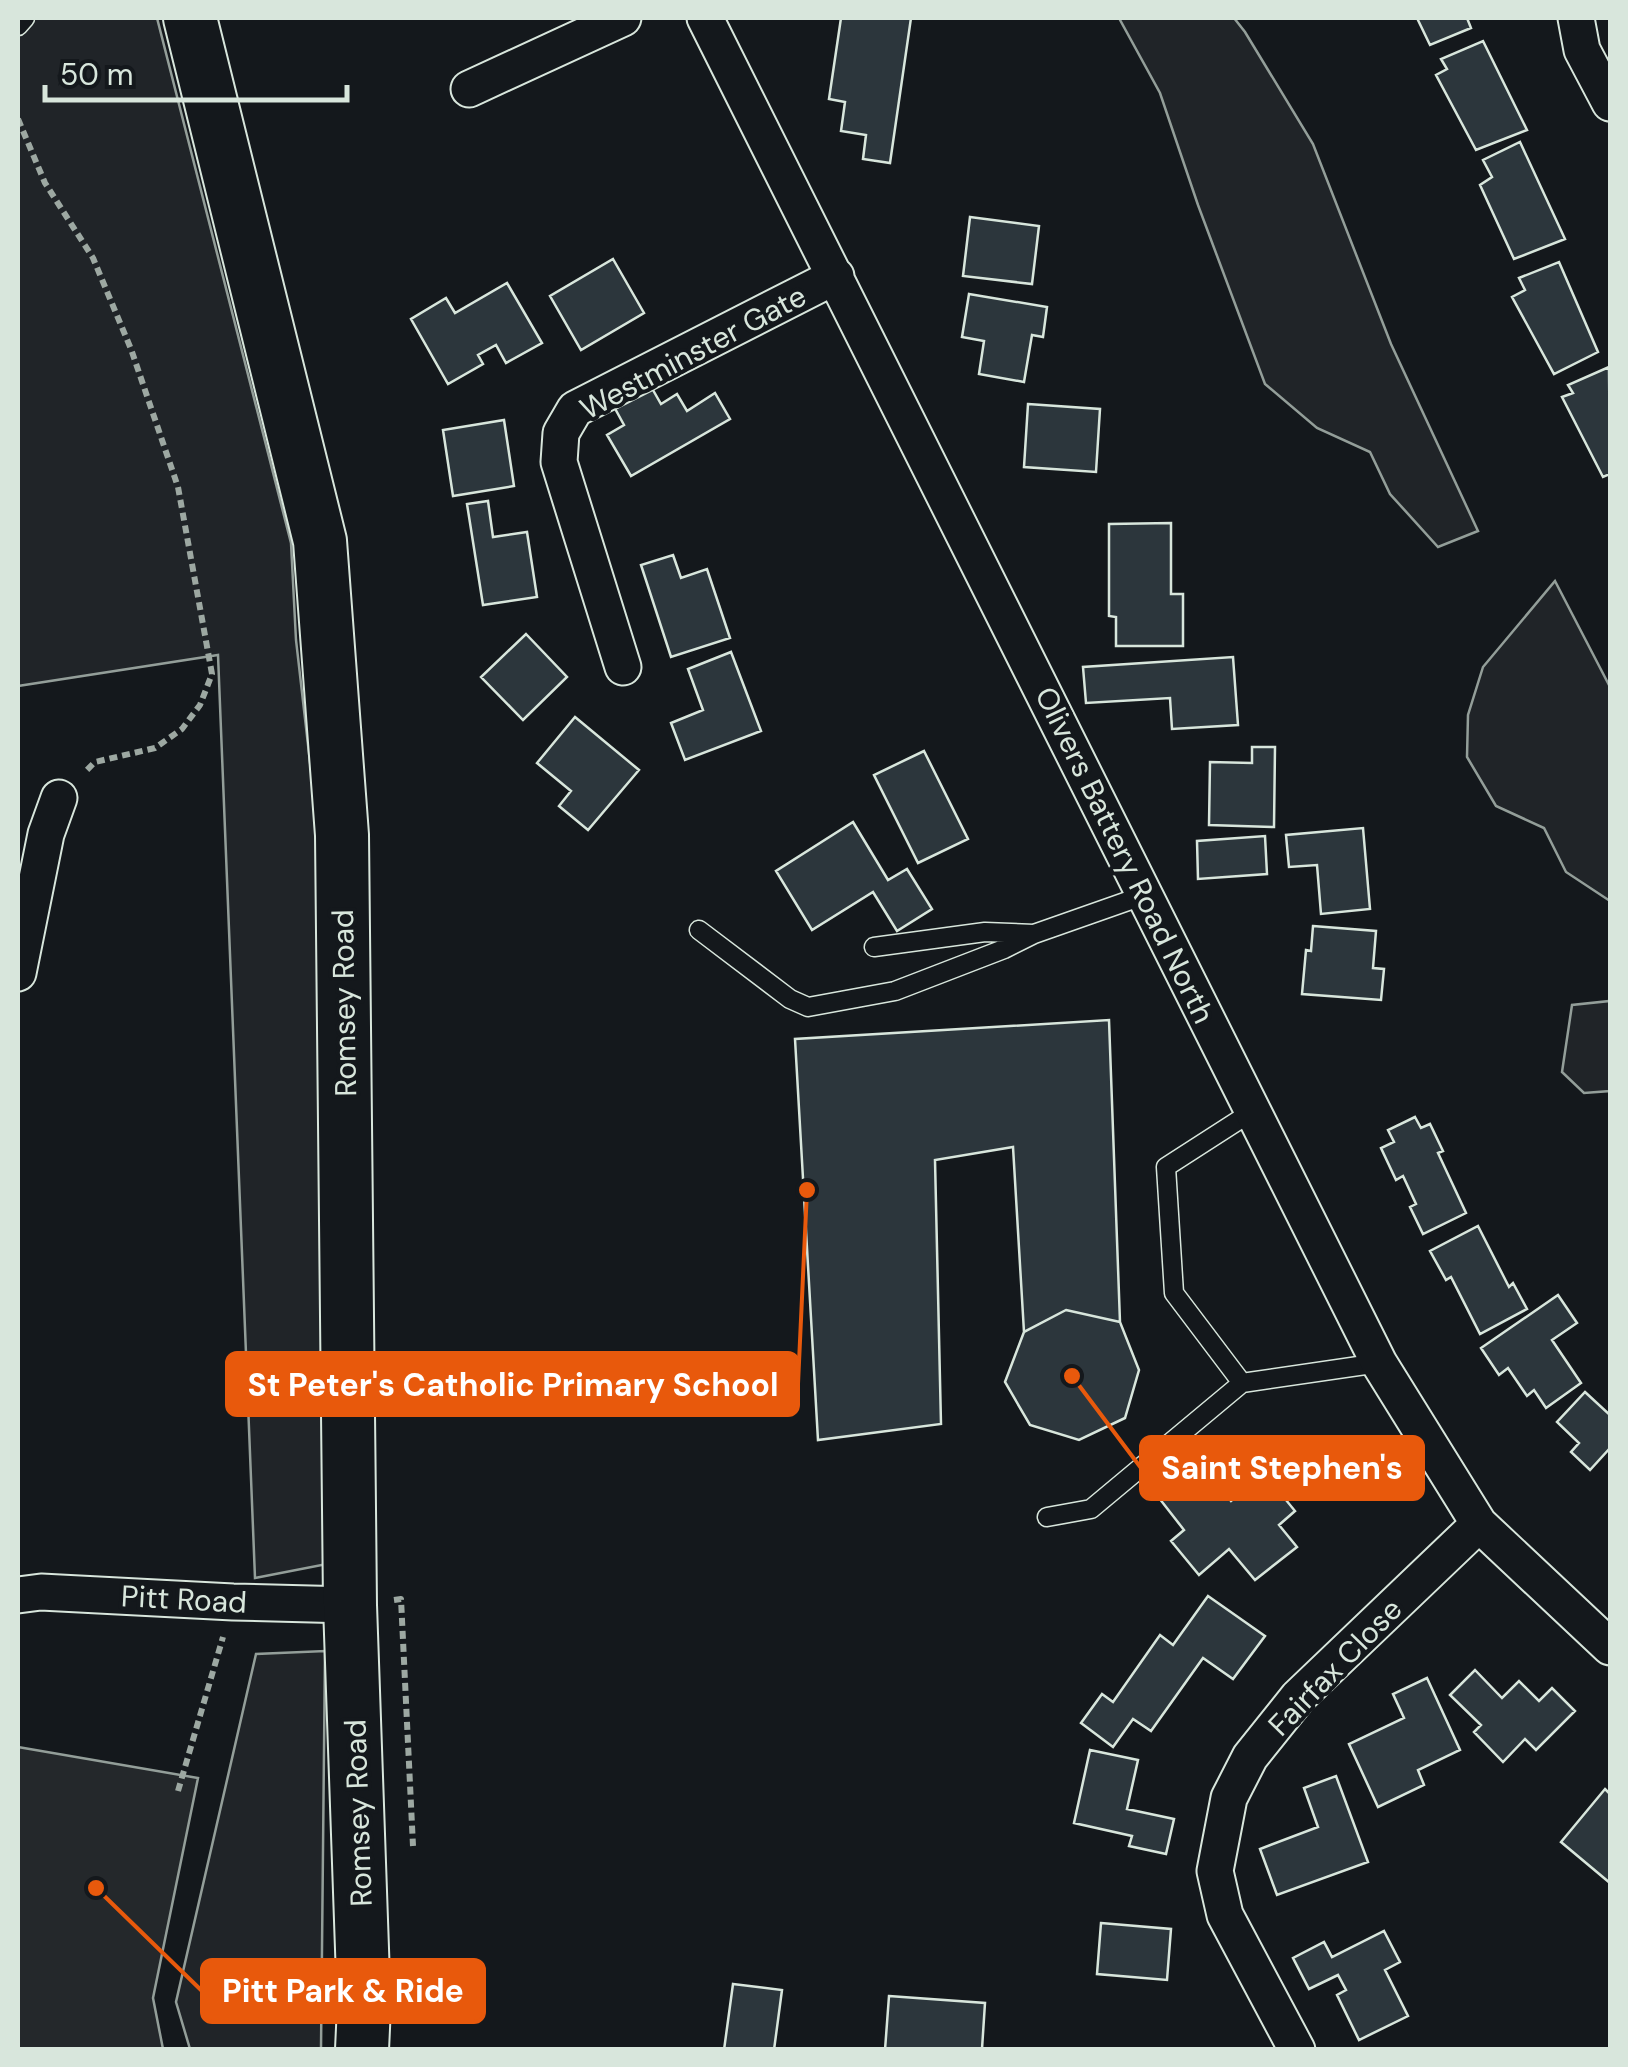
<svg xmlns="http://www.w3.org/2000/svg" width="1628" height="2067" font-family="'DM Sans',sans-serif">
<rect width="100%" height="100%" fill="#14181c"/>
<path fill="#202428" stroke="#939e99" stroke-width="2.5" d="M18,18H157L291,543L296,640L318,832L327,1564L255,1578L218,655L18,686Z
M1119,18H1234L1245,32L1313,144L1391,344L1478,531L1438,547L1390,494L1370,452L1317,428L1265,384L1198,205L1160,93Z
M1555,581L1610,687V901L1566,872L1544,828L1496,806L1467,757L1468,715L1483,667Z
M1610,1001V1091L1584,1093L1562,1072L1572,1005Z
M325,1651L321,2049H190L176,2002L256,1654Z"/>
<path fill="#24282b" stroke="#939e99" stroke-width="2.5" d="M18,1747L198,1778L153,1998L163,2049H18Z"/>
<path fill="#2c363c" stroke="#d8e6dc" stroke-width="2.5" d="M841,18H911L890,163L863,159L866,135L841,131L845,102L829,99Z
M1417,18H1467L1471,28L1430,45Z
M1483,41L1527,130L1476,150L1436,75L1447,69L1441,59Z
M1520,142L1565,239L1514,259L1480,185L1492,177L1483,160Z
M970,217L1039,226L1032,284L963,276Z
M613,259L644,313L581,350L550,296Z
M1559,262L1598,352L1554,374L1512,297L1525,290L1519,278Z
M507,283L542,343L506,363L496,345L478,355L483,364L448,384L411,319L446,298L455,313Z
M969,294L1047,307L1043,337L1032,335L1024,382L979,374L984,341L962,337Z
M1609,367L1610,474L1603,477L1562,397L1573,393L1568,385Z
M649,383L661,404L677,394L687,411L715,393L730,419L631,476L607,435L624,425L612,403Z
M1028,404L1100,409L1096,472L1024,467Z
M504,420L514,486L453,496L443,430Z
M488,501L493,537L527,532L537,597L483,605L467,504Z
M1171,523V594H1183V646H1116V617L1109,616V524Z
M673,555L681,578L707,569L730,638L671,657L641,565Z
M526,634L567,677L523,720L481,677Z
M731,652L761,731L685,760L671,723L703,710L688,669Z
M1233,657L1238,725L1172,729L1170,698L1086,703L1083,667Z
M575,717L639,770L588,830L559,806L571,791L537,763Z
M1252,747H1275L1274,827L1209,825L1210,762L1252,763Z
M924,751L968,839L918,863L874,775Z
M853,822L888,880L907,869L932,909L897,931L873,892L812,930L776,871Z
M1363,828L1370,909L1321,914L1317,865L1289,867L1286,835Z
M1265,836L1267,874L1198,879L1197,841Z
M1313,926L1376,931L1373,968L1384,969L1381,1000L1302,994L1306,950L1311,951Z
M1109,1020L1120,1322L1066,1310L1024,1332L1013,1147L935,1160L941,1424L818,1440L795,1039Z
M1415,1117L1421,1128L1430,1124L1443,1151L1438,1153L1466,1213L1423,1234L1410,1207L1416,1204L1403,1176L1396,1180L1381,1148L1394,1142L1388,1130Z
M1478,1226L1509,1287L1513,1283L1527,1309L1480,1334L1451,1277L1446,1280L1430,1251Z
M1558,1295L1577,1323L1552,1340L1581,1383L1546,1408L1534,1390L1527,1396L1508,1368L1499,1375L1481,1348Z
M1066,1310L1120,1322L1139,1370L1125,1418L1079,1440L1030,1425L1005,1382L1024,1332Z
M1585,1392L1610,1415V1448L1590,1470L1571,1452L1579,1443L1557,1422Z
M1201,1464L1231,1501L1264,1473L1295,1511L1279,1525L1297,1547L1255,1580L1229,1549L1199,1575L1171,1541L1184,1530L1159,1498Z
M1208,1596L1265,1636L1233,1679L1203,1658L1151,1731L1133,1719L1113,1747L1081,1723L1102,1694L1113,1702L1160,1635L1173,1645Z
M1475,1670L1502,1698L1519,1681L1539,1701L1552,1688L1575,1711L1536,1750L1525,1739L1503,1762L1474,1732L1481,1725L1450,1695Z
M1427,1678L1460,1750L1418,1770L1424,1785L1378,1807L1349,1744L1404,1718L1393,1694Z
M1090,1750L1138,1760L1127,1809L1174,1819L1166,1854L1129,1846L1132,1836L1074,1823Z
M1336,1776L1368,1862L1277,1895L1260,1849L1318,1827L1304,1788Z
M1605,1789L1610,1794V1883L1561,1842Z
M1101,1923L1171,1929L1167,1980L1097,1974Z
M1384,1931L1400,1962L1385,1970L1408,2016L1359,2040L1337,1995L1346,1990L1338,1975L1309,1989L1293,1958L1324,1942L1332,1957Z
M733,1984L782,1990L774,2050H724Z
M889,1996L985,2003L982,2049L988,2050H885Z"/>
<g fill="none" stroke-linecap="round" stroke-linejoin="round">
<g stroke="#d8e6dc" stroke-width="21">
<path id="service" d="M18,26L25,18
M699,930L790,999L808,1007L895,991L1004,949L1034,934
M874,947L985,932L1034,934L1145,895
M1253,1111L1166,1167L1174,1293L1242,1383L1379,1363
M1047,1517L1091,1509L1242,1383"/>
</g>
<g stroke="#d8e6dc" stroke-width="39">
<path id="minor" d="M705,18L1379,1363L1479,1524L1610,1647
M1576,18L1582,50L1610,103
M469,89L623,18
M623,667L559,462L561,433L575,409L836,276
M18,973L46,834L59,798
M18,1595L41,1592L233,1602L350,1605
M1297,2050L1225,1915L1215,1871L1229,1798L1250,1757L1298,1697L1479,1524"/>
</g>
<g stroke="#d8e6dc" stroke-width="56">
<path id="secondary" d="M190,18L320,541L342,835L350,1605L364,2006L362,2050"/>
</g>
<path stroke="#9da8a2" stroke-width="6" stroke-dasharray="8 5" stroke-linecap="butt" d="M18,119L45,183L93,258L131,349L178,487L212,674L200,705L182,729L155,748L95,762L85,772
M394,1600L401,1599L413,1846
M178,1791L223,1637"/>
<use href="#service" stroke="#14181c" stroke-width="18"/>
<use href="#minor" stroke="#14181c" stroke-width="35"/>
<use href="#secondary" stroke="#14181c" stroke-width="52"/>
</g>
<g text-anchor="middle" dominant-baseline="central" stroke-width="8" stroke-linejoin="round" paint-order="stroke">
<g font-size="30" fill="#d8e6dc" stroke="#14181c">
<text transform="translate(693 352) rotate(-28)">Westminster Gate</text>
<text transform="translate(1125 855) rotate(64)">Olivers Battery Road North</text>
<text transform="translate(344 1003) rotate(-91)">Romsey Road</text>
<text transform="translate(184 1599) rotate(3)">Pitt Road</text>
<text transform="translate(1335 1667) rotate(-46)">Fairfax Close</text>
<text transform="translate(358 1813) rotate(-92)">Romsey Road</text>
</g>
</g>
<path fill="none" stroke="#e8590c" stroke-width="4" d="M807 1190L798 1384M1072 1376L1141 1468M96 1888L202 1991"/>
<g fill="#e8590c" stroke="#14181c" stroke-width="4">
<circle cx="807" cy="1190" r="10"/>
<circle cx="1072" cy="1376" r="10"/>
<circle cx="96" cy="1888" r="10"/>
</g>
<g fill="#e8590c" stroke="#e8590c" stroke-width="4">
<rect x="227" y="1353" width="571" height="62" rx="10"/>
<rect x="1141" y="1437" width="282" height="62" rx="10"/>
<rect x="202" y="1960" width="282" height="62" rx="10"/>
</g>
<g font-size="32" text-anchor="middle" font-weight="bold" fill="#fff">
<text x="513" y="1396">St Peter's Catholic Primary School</text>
<text x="1282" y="1479">Saint Stephen's</text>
<text x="343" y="2002">Pitt Park &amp; Ride</text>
</g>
<rect width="1628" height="2067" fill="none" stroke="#d8e6dc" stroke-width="40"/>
<path d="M45 85v15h302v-15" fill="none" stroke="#d8e6dc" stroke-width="5"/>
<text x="60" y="85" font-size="30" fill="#d8e6dc" stroke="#14181c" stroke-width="8" paint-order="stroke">50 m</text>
</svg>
